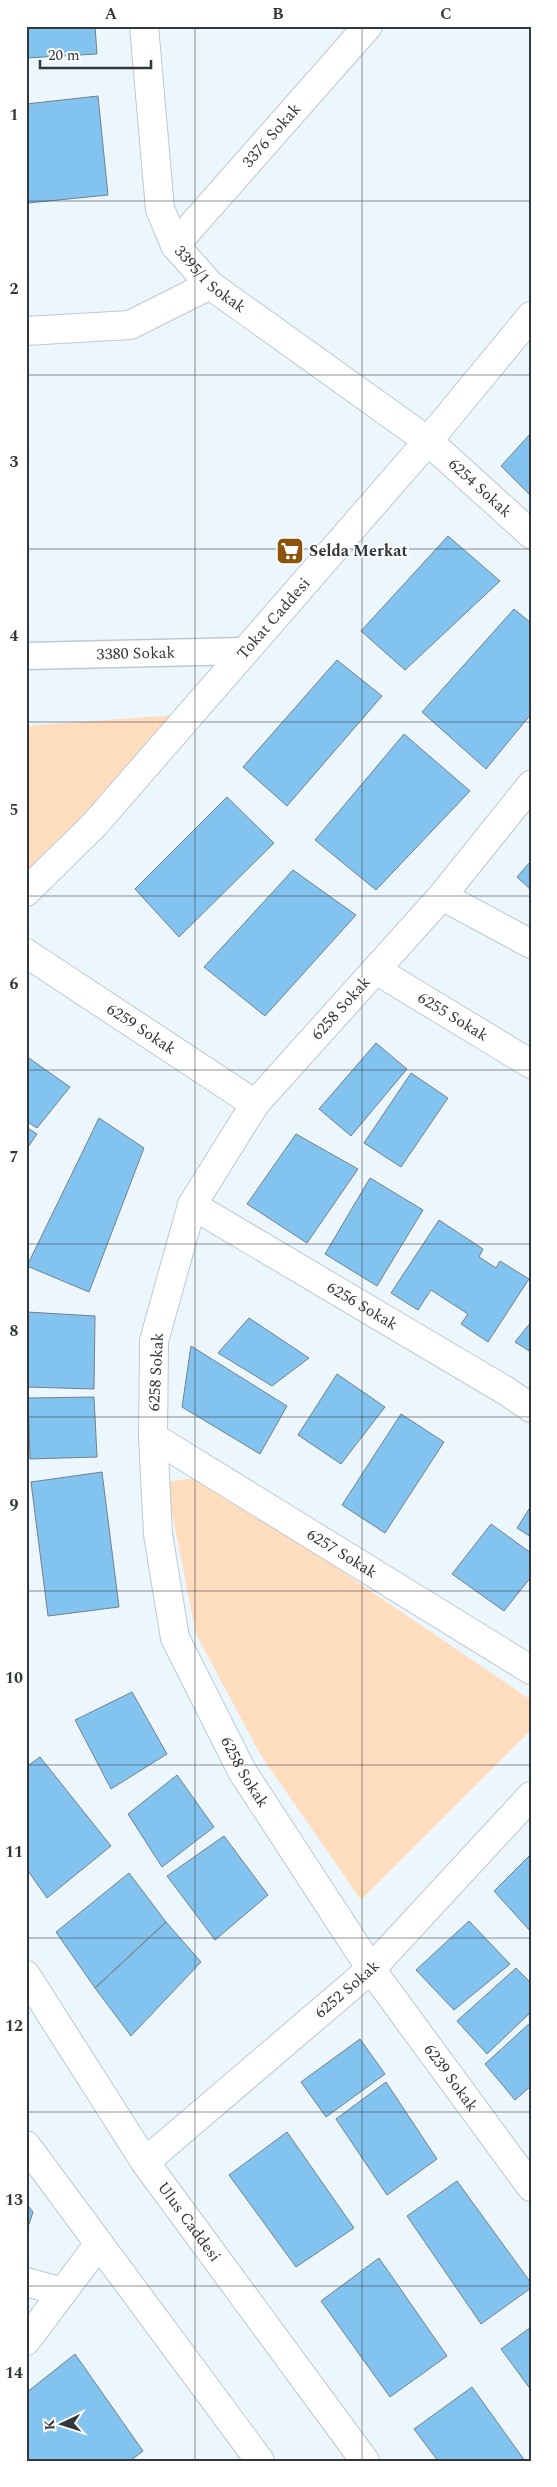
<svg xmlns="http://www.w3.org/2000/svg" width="557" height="2487" font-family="Spectral,serif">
<rect width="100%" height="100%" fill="#ecf6fd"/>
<path fill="#ffddbe" d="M175,715L26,886V726Z
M203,1477L531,1700V1730L361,1900L260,1754L196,1634L166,1482Z"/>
<path fill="#83c3f0" stroke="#758088" d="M26,26H95L97,54L26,58Z
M98,96L108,195L28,203L26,104Z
M531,433V496L501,466Z
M448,536L500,581L405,670L361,631Z
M514,609L531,623V714L486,769L422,712Z
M337,660L382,696L287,806L243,767Z
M404,734L470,791L376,890L315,840Z
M227,797L274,843L179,937L135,889Z
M531,861V890L517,877Z
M293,870L356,915L265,1016L204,967Z
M376,1043L407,1069L351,1136L319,1109Z
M26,1056L70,1087L37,1128L26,1121Z
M411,1073L448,1098L401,1167L364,1143Z
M99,1118L144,1148L89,1292L27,1266Z
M26,1127L37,1134L26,1150Z
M296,1134L358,1169L307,1243L247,1204Z
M370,1178L423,1210L377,1286L325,1254Z
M439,1220L483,1249L479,1257L496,1268L500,1261L529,1279L488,1342L461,1324L468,1314L431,1290L418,1310L391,1293Z
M27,1312L95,1316L94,1389L26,1387Z
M249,1318L309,1358L272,1386L218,1353Z
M531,1322V1352L515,1342Z
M191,1346L287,1406L260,1454L182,1407Z
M337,1374L385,1407L341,1464L298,1435Z
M94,1397L97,1457L30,1459L28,1398Z
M401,1414L444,1442L385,1533L342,1505Z
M102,1472L119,1607L48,1616L31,1482Z
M531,1506V1537L517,1528Z
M491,1524L531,1553V1577L504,1611L452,1574Z
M132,1692L167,1754L111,1789L75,1720Z
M40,1757L111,1846L47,1898L26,1868V1767Z
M177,1775L214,1827L162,1867L128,1814Z
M224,1836L268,1895L215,1940L167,1876Z
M531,1854V1932L494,1891Z
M129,1873L166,1922L95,1988L56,1932Z
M469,1921L510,1964L454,2010L416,1970Z
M166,1922L201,1962L131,2036L95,1988Z
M516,1968L531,1983V2012L487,2054L457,2021Z
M531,2022V2086L515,2100L485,2064Z
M360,2039L385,2074L326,2117L301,2082Z
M386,2082L437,2159L387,2195L336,2119Z
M287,2132L354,2228L296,2267L229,2175Z
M457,2181L531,2283V2288L481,2324L407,2216Z
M26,2203L33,2212L26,2233Z
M379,2258L447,2356L390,2397L321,2301Z
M531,2327V2390L501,2349Z
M75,2354L143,2451L130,2461H26V2393Z
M472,2387L525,2461H438L414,2429Z"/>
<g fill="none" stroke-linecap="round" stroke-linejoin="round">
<g stroke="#bdc9d2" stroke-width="29">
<g id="pedestrian">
<path id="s1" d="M26,656L245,651"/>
</g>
</g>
<g stroke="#bdc9d2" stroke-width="30">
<g id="minor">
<path id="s2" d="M144,26L160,209L175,245L210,285L428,441L531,534"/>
<path id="s3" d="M175,245L368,26"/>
<path d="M26,331L130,325L210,285"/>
<path id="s4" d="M531,785L442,896L255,1104L192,1205L154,1341L153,1437L158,1534L175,1638L242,1771L371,1969L531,2187"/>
<path d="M442,896L531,944"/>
<path id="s5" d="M26,953L255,1104"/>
<path id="s6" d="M376,970L531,1064"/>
<path id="s7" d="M192,1205L506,1391L531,1408"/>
<path id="s8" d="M153,1437L531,1670"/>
<path id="s9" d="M145,2162L371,1969L531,1796"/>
<path d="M26,2282L63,2292"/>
<path d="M26,2341L98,2245"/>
</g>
</g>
<g stroke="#bdc9d2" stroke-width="30">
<path id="tertiary" d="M428,441L531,316"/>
</g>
<g stroke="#bdc9d2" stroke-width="30">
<g id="secondary">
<path id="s10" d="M26,892L95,824L428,441"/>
</g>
</g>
<g stroke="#bdc9d2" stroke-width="30">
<g id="primary">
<path id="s11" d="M26,1975L145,2162L365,2461"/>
<path d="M26,2145L260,2461"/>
</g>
</g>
<use href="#pedestrian" stroke="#fff" stroke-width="26"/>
<use href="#minor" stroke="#fff" stroke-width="28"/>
<use href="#tertiary" stroke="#fff" stroke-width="28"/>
<use href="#secondary" stroke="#fff" stroke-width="28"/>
<use href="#primary" stroke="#fff" stroke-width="28"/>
</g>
<path fill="none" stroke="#32373b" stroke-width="1" stroke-opacity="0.55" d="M195,26V2461M362,26V2461M26,201H531M26,375H531M26,549H531M26,722H531M26,896H531M26,1070H531M26,1244H531M26,1417H531M26,1591H531M26,1765H531M26,1938H531M26,2112H531M26,2286H531"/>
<defs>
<g id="supermarket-square" transform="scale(1.4375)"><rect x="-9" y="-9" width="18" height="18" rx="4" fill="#8d540c" stroke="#fff"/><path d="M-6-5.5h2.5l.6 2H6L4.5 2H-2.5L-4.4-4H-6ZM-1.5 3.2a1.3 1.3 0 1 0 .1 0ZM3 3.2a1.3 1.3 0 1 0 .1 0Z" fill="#fff"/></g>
</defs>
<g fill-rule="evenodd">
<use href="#supermarket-square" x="290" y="551"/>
</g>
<g text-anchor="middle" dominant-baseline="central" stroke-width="4" stroke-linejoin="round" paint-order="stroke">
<g font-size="16" fill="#32373b" stroke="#fff">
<text stroke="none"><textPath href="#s3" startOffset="146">3376 Sokak</textPath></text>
<text stroke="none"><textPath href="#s2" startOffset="272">3395/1 Sokak</textPath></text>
<text stroke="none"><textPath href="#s2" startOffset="614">6254 Sokak</textPath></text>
<text stroke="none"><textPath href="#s10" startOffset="369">Tokat Caddesi</textPath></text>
<text stroke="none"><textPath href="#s1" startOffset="110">3380 Sokak</textPath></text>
<text transform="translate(341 1008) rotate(-48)">6258 Sokak</text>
<text stroke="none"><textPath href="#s6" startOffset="90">6255 Sokak</textPath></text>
<text stroke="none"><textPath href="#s5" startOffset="138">6259 Sokak</textPath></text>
<text stroke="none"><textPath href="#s7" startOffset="198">6256 Sokak</textPath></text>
<text transform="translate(156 1372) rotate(-87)">6258 Sokak</text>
<text stroke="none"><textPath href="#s8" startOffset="222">6257 Sokak</textPath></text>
<text stroke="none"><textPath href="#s4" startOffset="1132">6258 Sokak</textPath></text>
<text stroke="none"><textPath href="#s9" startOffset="266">6252 Sokak</textPath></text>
<text stroke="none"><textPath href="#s4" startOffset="1501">6239 Sokak</textPath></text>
<text stroke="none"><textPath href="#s11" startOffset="296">Ulus Caddesi</textPath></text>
</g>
<g font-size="16" font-weight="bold" fill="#32373b" stroke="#fff" text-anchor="start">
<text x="309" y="551">Selda Merkat</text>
</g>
</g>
<rect width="557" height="2487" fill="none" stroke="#ffffff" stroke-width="55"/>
<g transform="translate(62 2424) rotate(266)" stroke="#ffffff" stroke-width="4" paint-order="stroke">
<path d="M0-4L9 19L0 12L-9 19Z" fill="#32373b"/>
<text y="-8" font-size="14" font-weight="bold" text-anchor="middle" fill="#32373b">K</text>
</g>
<path d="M40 60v8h111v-8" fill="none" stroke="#32373b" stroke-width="2.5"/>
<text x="48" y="60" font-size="15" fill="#32373b" stroke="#ffffff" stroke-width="4" paint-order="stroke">20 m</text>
<rect x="28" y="28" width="502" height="2432" fill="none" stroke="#32373b" stroke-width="2"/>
<g font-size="16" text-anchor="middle" font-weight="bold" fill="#32373b">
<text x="111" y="19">A</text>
<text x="278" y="19">B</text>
<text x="446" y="19">C</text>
<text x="14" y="120">1</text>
<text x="14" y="294">2</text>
<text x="14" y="467">3</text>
<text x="14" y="641">4</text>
<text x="14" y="815">5</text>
<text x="14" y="989">6</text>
<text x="14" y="1162">7</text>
<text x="14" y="1336">8</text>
<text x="14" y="1510">9</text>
<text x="14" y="1683">10</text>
<text x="14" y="1857">11</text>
<text x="14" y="2031">12</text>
<text x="14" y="2205">13</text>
<text x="14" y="2378">14</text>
</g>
</svg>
